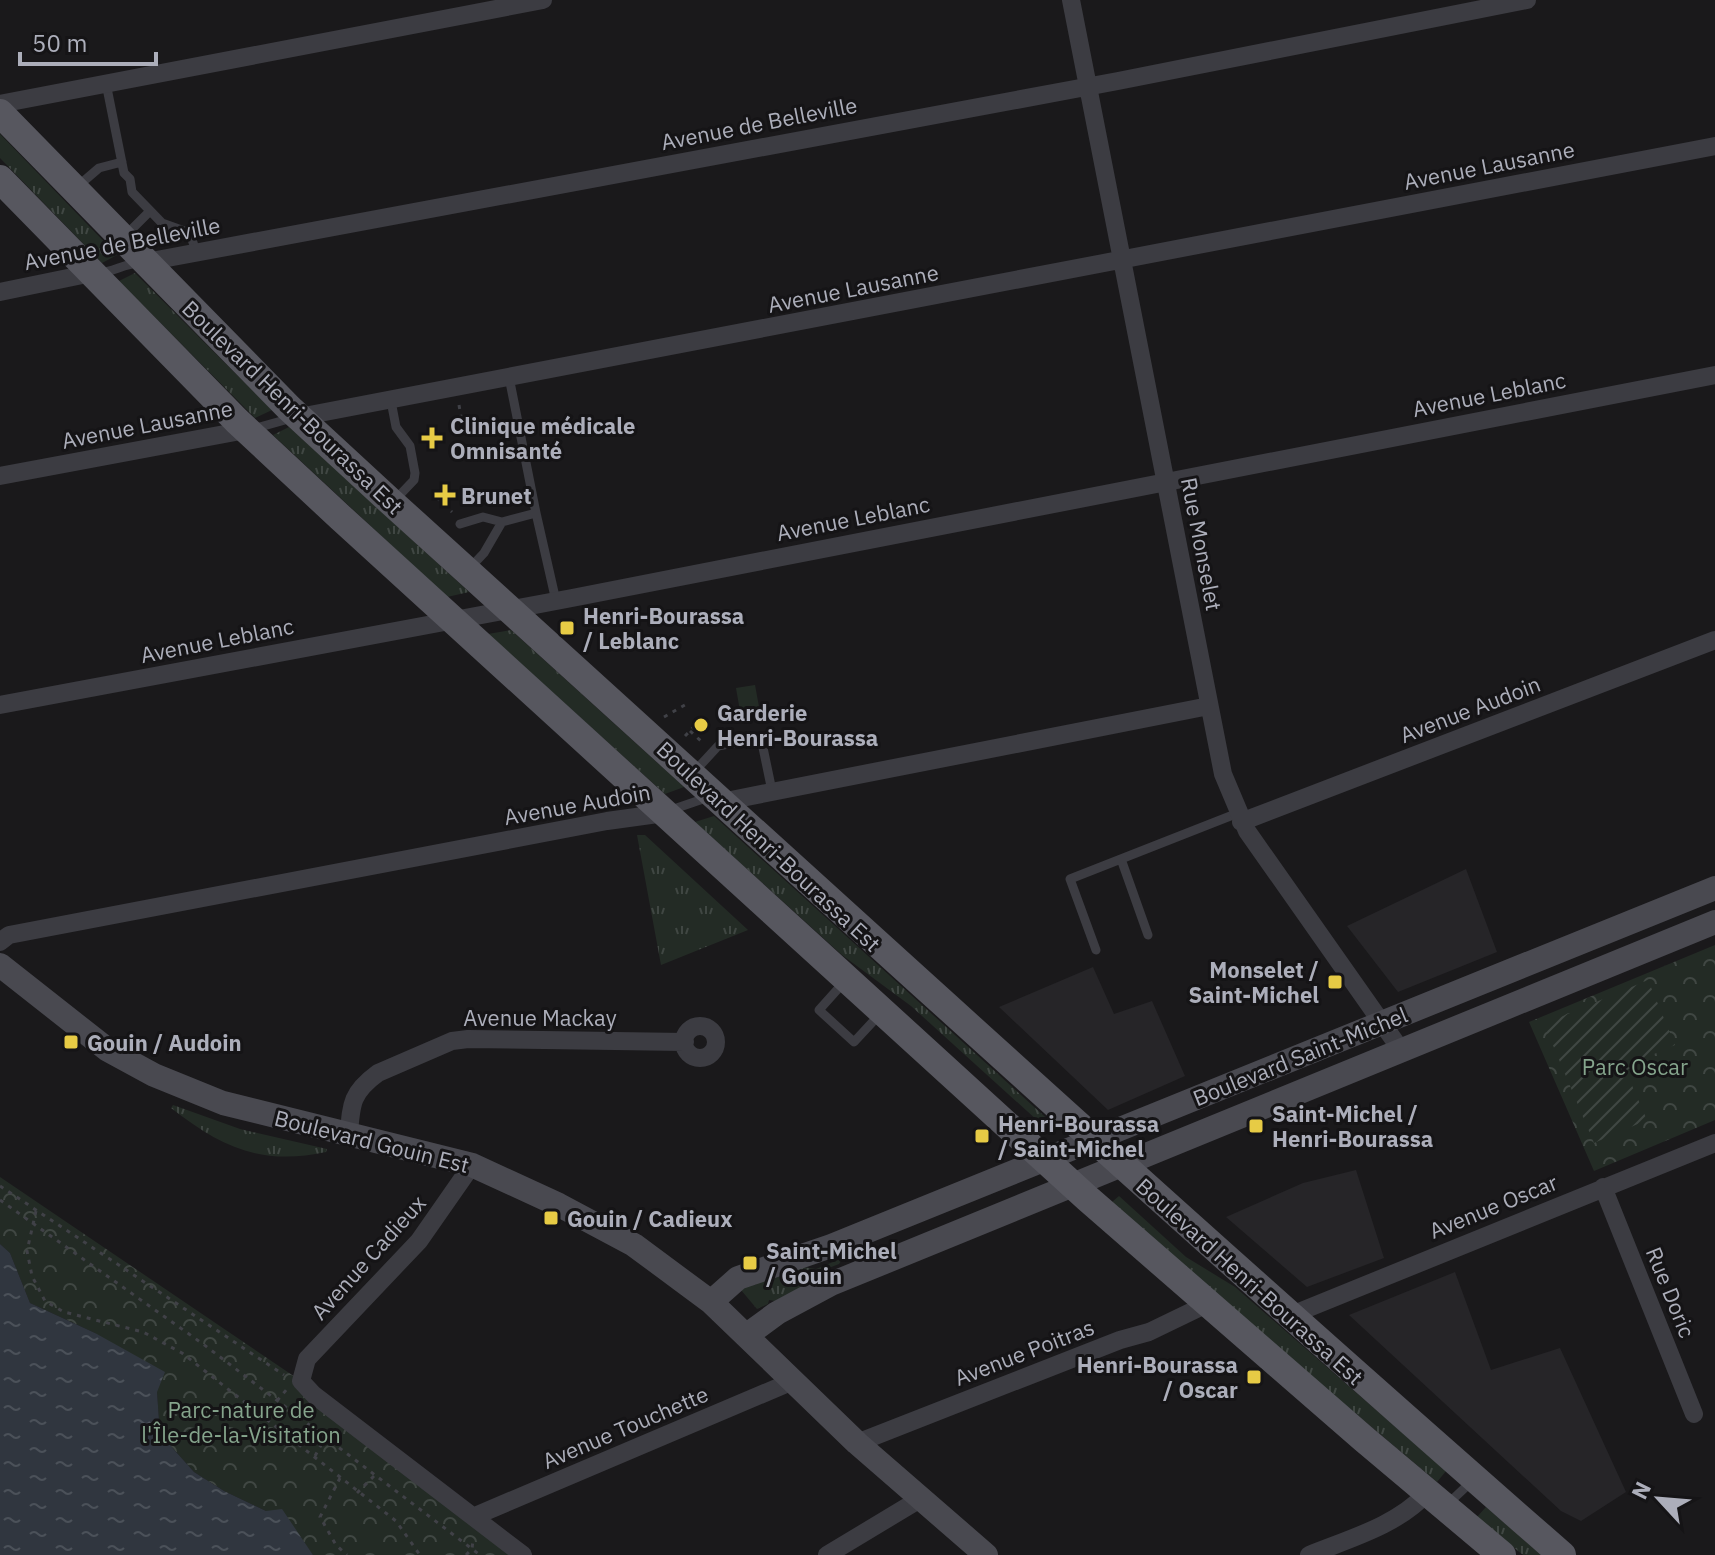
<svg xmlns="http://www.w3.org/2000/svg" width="1715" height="1555" font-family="'IBM Plex Sans',sans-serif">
<defs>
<pattern id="grass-tufts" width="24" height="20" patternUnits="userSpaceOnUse" patternTransform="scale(2)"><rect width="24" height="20" fill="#232b25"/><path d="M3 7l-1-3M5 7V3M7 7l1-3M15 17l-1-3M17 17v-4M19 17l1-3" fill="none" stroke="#404743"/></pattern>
<pattern id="park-crowns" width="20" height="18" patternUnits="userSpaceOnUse" patternTransform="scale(2)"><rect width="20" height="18" fill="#232b25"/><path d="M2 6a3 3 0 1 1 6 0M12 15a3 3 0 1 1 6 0" fill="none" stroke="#404743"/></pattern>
<pattern id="garden-furrows" width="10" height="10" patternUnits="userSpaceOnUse" patternTransform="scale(2)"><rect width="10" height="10" fill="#232b25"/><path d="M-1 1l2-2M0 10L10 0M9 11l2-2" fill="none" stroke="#404743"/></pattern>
<pattern id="water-ripples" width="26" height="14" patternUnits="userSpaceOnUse" patternTransform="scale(2)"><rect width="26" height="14" fill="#30363f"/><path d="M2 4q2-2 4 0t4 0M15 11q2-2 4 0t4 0" fill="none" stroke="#4b5159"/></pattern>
</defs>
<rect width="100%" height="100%" fill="#1a191b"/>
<path fill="#262528" d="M1466,869L1497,952L1398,992L1347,926Z
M1093,967L1114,1014L1152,1001L1185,1076L1108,1110L999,1007Z
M1356,1170L1384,1258L1307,1287L1226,1217L1303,1183Z
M1455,1272L1491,1370L1560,1348L1626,1492L1581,1521L1561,1511L1349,1315Z"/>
<path fill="url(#grass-tufts)" d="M0,134L117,255L102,263L0,158Z
M135,273L272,410L255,418L119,281Z
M289,427L469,592L447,597L273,435Z
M511,630L684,787L665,794L488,634Z
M714,816L1054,1125L1049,1131L911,1006L842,955L695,822Z
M637,835H645L748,930L661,965Z
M173,1105L240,1129L327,1149L326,1152C261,1166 221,1147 171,1108Z
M1119,1196L1186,1257L1235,1287L1446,1471L1437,1482L1280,1350L1112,1202Z
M838,1260L841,1261L839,1264L818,1272L808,1284L775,1301L769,1300L768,1304L757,1309L741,1290L752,1282L756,1285L757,1282L803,1267L816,1269Z
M1486,1507L1541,1555H1523L1477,1517Z"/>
<path fill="url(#park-crowns)" d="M755,685L761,718L742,722L736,688Z
M1715,945V1120L1594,1171L1529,1022Z
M0,1177L301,1381L528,1555H313L304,1543L266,1511L224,1491L194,1472L160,1434L157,1392L95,1333L30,1303L10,1253L0,1244Z"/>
<path fill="url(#garden-furrows)" d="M1648,980L1675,1045L1624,1067L1647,1120L1594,1143L1544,1024Z"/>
<path fill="url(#water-ripples)" d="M0,1244L10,1253L30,1303L95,1333L165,1372L157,1392L160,1434L194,1472L224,1491L266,1511L282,1509L313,1555H0Z"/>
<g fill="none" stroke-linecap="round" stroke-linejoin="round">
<path stroke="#404147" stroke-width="3" stroke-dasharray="4 6" stroke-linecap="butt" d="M459,405L461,417
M441,497L439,500L452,512
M664,717L690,702
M690,731L702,742
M685,736L695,726
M0,1186L284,1375
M0,1200L203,1344L480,1555
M36,1211L27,1251L32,1276L45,1301L64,1312L143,1332L182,1353L396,1521L420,1555
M264,1416L287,1389
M315,1456L326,1436
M340,1478L320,1517L336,1545L347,1555
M357,1493L374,1476
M466,1555L472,1549L473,1540"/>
<path stroke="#3c3c42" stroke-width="9" d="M106,83L124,173L130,179L132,192L162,223L190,233L196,252
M78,186L99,168L122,162
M124,237L150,211
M99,273C113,272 124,264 138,263
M509,377L536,513
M391,401L396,427L410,446L415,473L414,480L394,501
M253,429L292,418
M460,524L483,517L502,522
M468,570L484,553L502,522L536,513L556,601
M694,772L718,746L761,738L772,791
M668,811L703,799L711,801
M1121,859L1148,935
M1096,950L1070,879L1238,813
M845,981L819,1010L854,1042L880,1014
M1445,1497L1453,1499L1471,1482"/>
<path stroke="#3c3c42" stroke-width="18" d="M1071,0L1223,774L1247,831L1401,1050
M0,104L543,0
M146,262L1118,81L1527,0
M0,292L92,273
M299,417L1715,146
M0,476L246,430
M0,705L572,598L1715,375
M721,802L1209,706
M1241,822L1715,640
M0,942L9,935L607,821L665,813
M684 1042a16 16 0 1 1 32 0a16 16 0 1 1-32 0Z
M349,1134C351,1103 352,1092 378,1073L452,1041L468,1039L685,1042
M472,1165L419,1241L307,1359L301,1381L314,1395L523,1555
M1603,1187L1694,1414
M1289,1316L1715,1143
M857,1443L1120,1340L1149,1332L1207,1304
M475,1516L793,1381
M827,1555L920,1499
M1309,1555C1351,1538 1396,1526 1427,1493"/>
<path stroke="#494950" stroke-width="24" d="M0,965L108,1050L154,1075L223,1103L472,1165L559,1205L634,1245L711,1302L857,1443L986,1555
M711,1302L738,1278L831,1246L1715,888
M747,1335L777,1313L831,1284L1715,922"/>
<path stroke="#57575f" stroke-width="28" d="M0,113L289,408L392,503C781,855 1167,1210 1562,1555
M0,179L237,421L340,517L1087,1198L1364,1439L1502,1555"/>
</g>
<g fill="#e7cb45" stroke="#151416" stroke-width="3">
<path d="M428 426h8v8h8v8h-8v8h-8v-8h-8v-8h8z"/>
<path d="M441 483h8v8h8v8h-8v8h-8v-8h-8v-8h8z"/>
<rect x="559" y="620" width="16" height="16" rx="4"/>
<circle cx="701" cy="725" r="8"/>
<rect x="1327" y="974" width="16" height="16" rx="4"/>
<rect x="63" y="1034" width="16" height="16" rx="4"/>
<rect x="1248" y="1118" width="16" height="16" rx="4"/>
<rect x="974" y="1128" width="16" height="16" rx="4"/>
<rect x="543" y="1210" width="16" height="16" rx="4"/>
<rect x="742" y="1255" width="16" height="16" rx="4"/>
<rect x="1246" y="1369" width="16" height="16" rx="4"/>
</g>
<g text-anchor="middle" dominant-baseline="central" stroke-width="6" stroke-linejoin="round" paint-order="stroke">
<g font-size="22" fill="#acaeba" stroke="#151416">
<text transform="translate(759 123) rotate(-11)">Avenue de Belleville</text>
<text transform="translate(1489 165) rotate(-11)">Avenue Lausanne</text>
<text transform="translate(122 243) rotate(-11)">Avenue de Belleville</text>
<text transform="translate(853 288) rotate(-11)">Avenue Lausanne</text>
<text transform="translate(1489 394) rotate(-11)">Avenue Leblanc</text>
<text transform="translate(293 407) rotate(44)">Boulevard Henri-Bourassa Est</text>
<text transform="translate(147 424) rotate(-11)">Avenue Lausanne</text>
<text transform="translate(853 518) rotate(-11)">Avenue Leblanc</text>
<text transform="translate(1202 544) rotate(79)">Rue Monselet</text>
<text transform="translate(217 640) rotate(-11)">Avenue Leblanc</text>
<text transform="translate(1470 709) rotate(-21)">Avenue Audoin</text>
<text transform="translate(577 804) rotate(-10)">Avenue Audoin</text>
<text transform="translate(769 846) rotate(43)">Boulevard Henri-Bourassa Est</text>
<text x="540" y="1017">Avenue Mackay</text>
<text transform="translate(1300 1056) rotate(-22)">Boulevard Saint-Michel</text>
<text transform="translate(372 1141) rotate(14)">Boulevard Gouin Est</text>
<text transform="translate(1493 1206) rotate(-22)">Avenue Oscar</text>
<text transform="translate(368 1257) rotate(-48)">Avenue Cadieux</text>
<text transform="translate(1250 1281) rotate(42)">Boulevard Henri-Bourassa Est</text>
<text transform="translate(1671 1292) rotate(68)">Rue Doric</text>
<text transform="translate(1024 1352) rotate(-21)">Avenue Poitras</text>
<text transform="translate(625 1427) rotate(-23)">Avenue Touchette</text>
</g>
<g font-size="22" font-weight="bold" fill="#acaeba" stroke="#151416" text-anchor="start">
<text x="450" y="425">Clinique médicale<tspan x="450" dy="25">Omnisanté</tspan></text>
<text x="461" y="495">Brunet</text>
<text x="583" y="615">Henri-Bourassa<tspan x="583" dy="25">/ Leblanc</tspan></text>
<text x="717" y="712">Garderie<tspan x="717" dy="25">Henri-Bourassa</tspan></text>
<text x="1319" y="969" text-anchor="end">Monselet /<tspan x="1319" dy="25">Saint-Michel</tspan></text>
<text x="87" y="1042">Gouin / Audoin</text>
<text x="1272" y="1113">Saint-Michel /<tspan x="1272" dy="25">Henri-Bourassa</tspan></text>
<text x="998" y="1123">Henri-Bourassa<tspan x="998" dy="25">/ Saint-Michel</tspan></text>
<text x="567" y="1218">Gouin / Cadieux</text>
<text x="766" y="1250">Saint-Michel<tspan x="766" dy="25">/ Gouin</tspan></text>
<text x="1238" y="1364" text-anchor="end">Henri-Bourassa<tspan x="1238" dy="25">/ Oscar</tspan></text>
</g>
<g font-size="22" fill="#85a48c" stroke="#151416">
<text x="1635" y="1066">Parc Oscar</text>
<text x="241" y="1409">Parc-nature de<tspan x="241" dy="25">l'Île-de-la-Visitation</tspan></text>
</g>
</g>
<g transform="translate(1659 1499) rotate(296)" stroke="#151416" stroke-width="6" paint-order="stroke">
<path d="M0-6L14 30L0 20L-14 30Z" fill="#acaeba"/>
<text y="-12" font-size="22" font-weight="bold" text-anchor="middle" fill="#acaeba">N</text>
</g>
<path d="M20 52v12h136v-12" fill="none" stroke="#acaeba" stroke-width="4"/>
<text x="32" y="52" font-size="24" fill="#acaeba" stroke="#151416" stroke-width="6" paint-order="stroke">50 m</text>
</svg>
